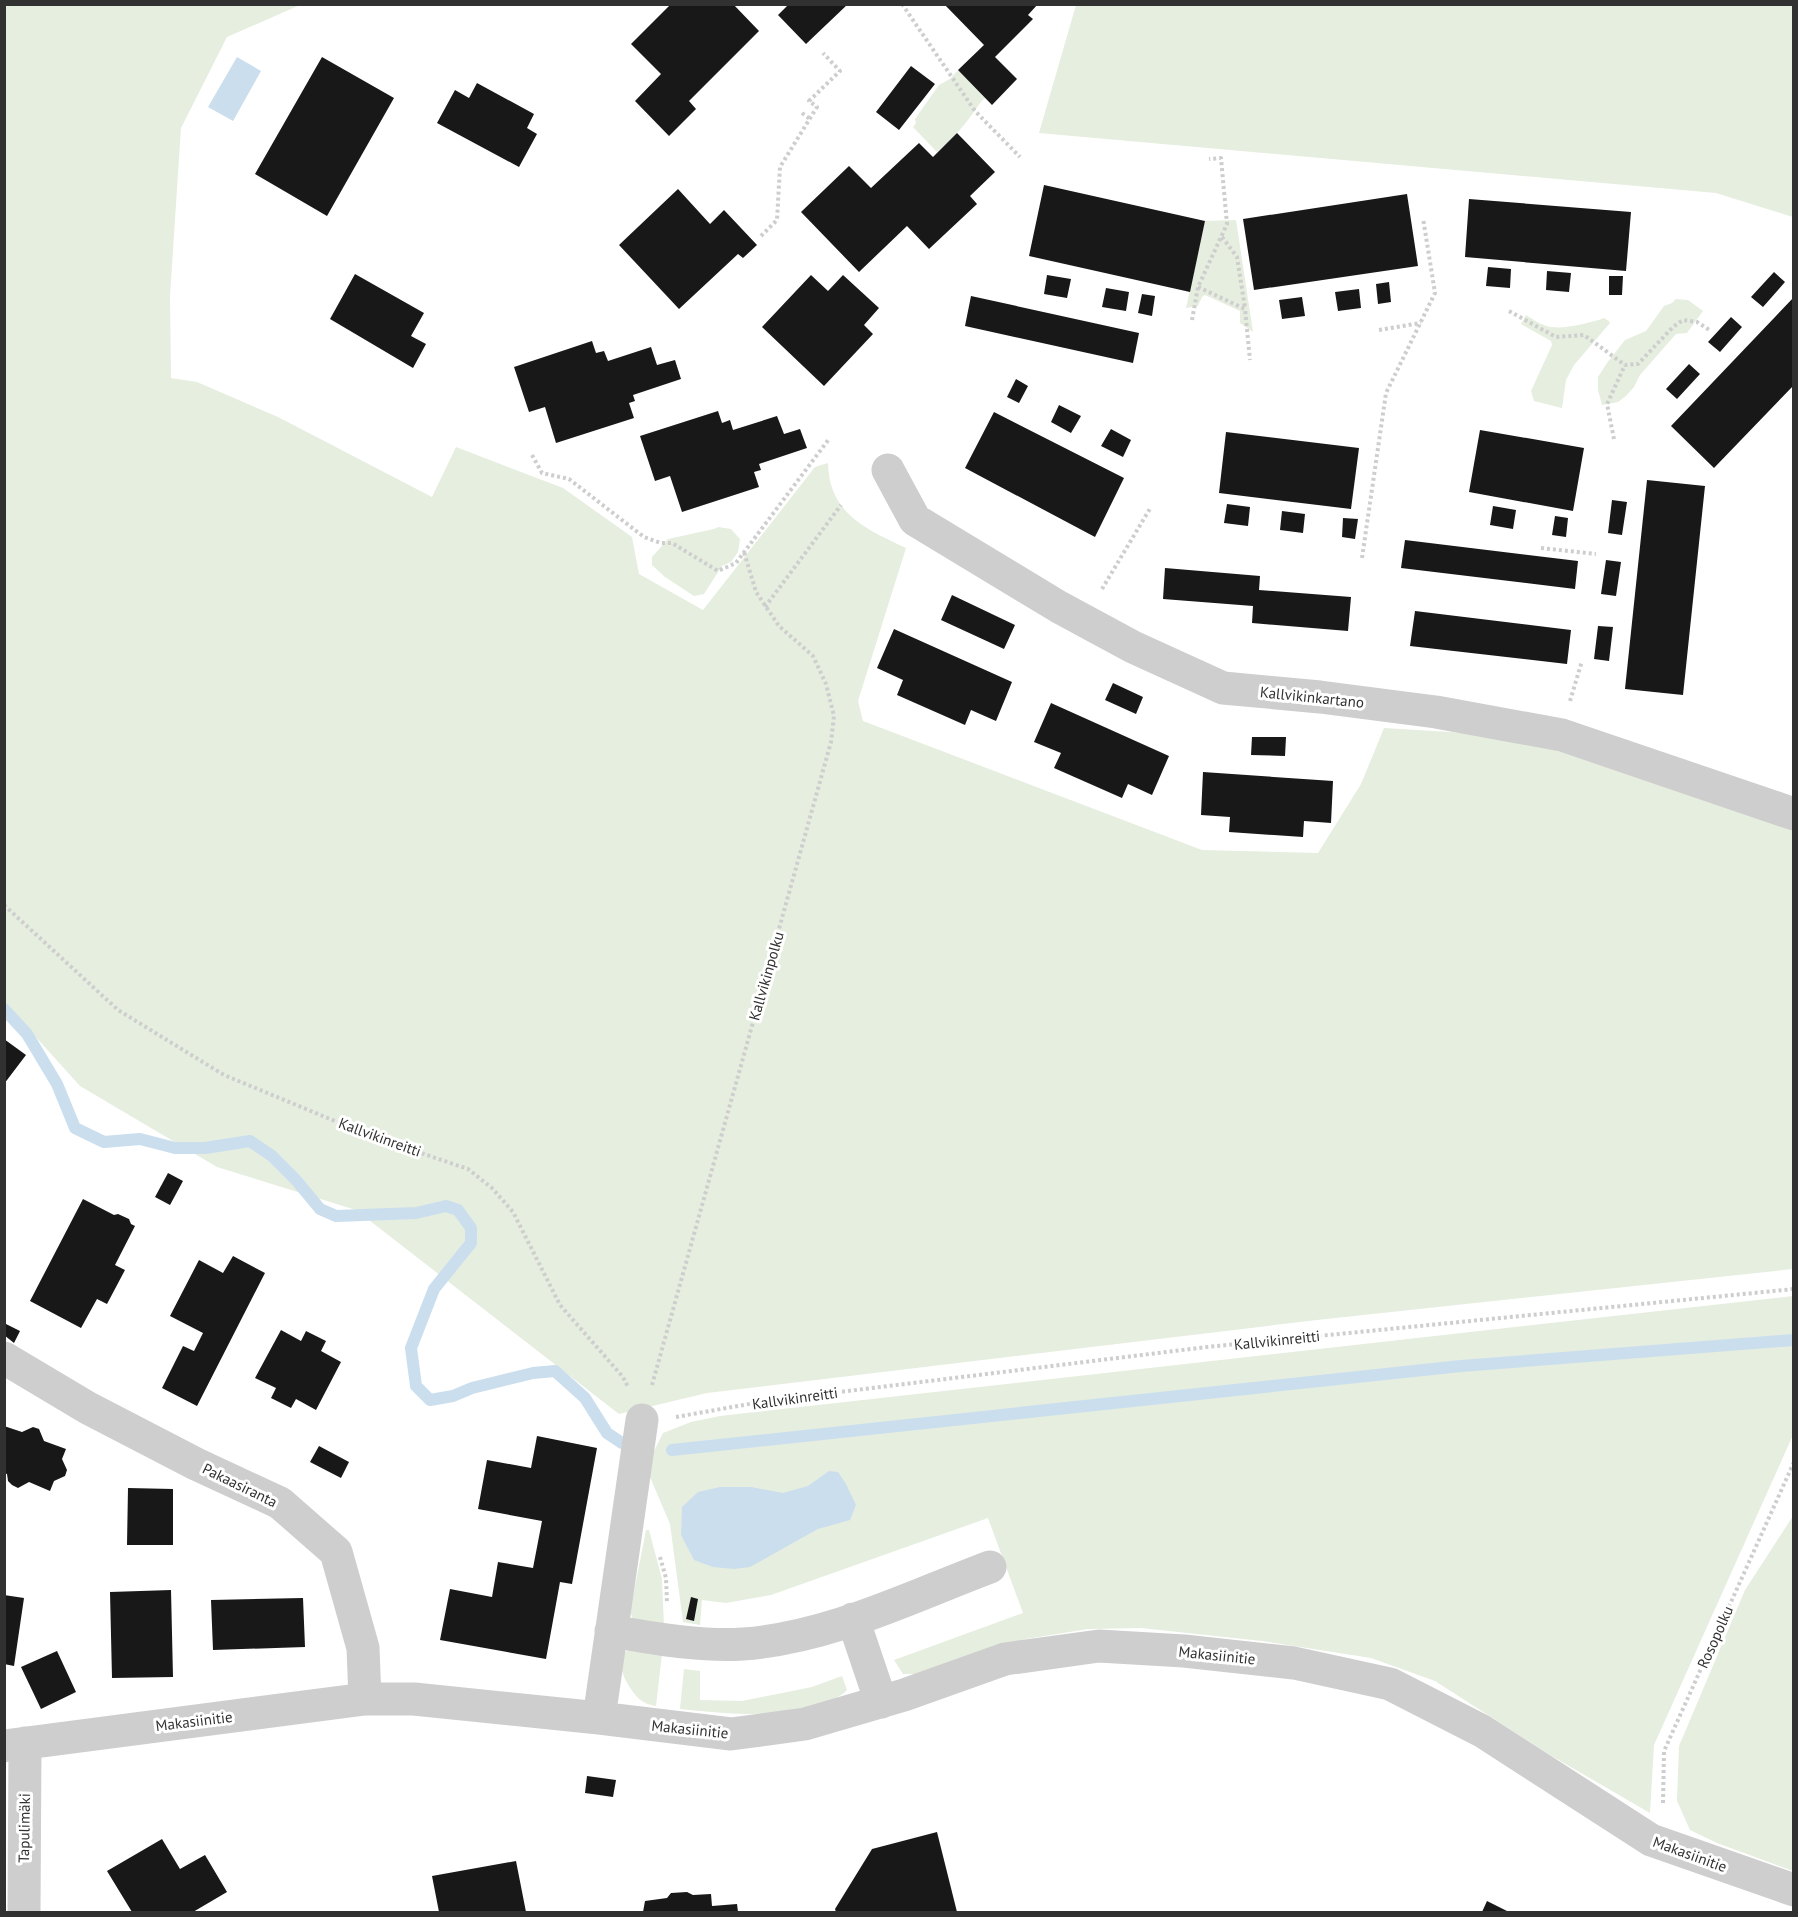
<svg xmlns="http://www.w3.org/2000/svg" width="1798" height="1917" font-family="'PT Sans',sans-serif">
<rect width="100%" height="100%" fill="#fff"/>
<path fill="#e6eedf" d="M5,5H300L227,37L181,128L170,296L171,378L197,382L278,417L432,497L456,447L563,488L632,537L639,574L703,610L815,467L828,463C829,514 866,529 906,548L858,701L863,721L1202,850L1318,853L1361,784L1384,728L1516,736L1793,827V1269L1317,1320L707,1393L619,1414L356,1210L217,1167L80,1086L5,1003Z
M1076,5H1793V217L1716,193L1039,133Z
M958,70L985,98C978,104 976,110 970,117C961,130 949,141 937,152L913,127L916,123L915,119L939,85L950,79Z
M1236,220L1253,332L1240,323V311L1205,295L1202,297L1198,306L1186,308L1205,221Z
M1676,299L1688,300L1703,311L1687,333L1676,334L1640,375L1634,387L1626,396L1618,402L1602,405L1598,390V377L1607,363L1625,340L1646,331L1664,306L1672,303Z
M1526,315C1534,320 1542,326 1552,327C1565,329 1591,323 1604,318L1609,321L1610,323L1574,365L1566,380L1562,408L1534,401L1531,391L1552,345L1551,341L1521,324Z
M718,527L731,529L740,539L738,552L731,562L722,566L704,594L694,596L665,577L652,565V557L668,539L714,529Z
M1793,1296V1435L1654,1745L1650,1813L1550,1755L1435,1681L1371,1658L1262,1641L1141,1628L1088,1629L1026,1639L973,1654L921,1674H903L894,1660L1023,1613L988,1518L771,1595L726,1603L702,1600L700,1625L683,1622L670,1524L650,1477L653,1453L663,1433L691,1422L720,1416Z
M1793,1516V1871L1717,1843L1690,1830L1677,1801L1679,1746L1745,1590Z
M646,1530H649L662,1579L664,1627L633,1619L630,1612Z
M628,1650L662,1654L656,1706C651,1705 646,1704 642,1701C630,1692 611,1662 628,1650Z
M684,1669L700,1671V1700L742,1701L812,1687L842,1676L847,1690C830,1709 775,1714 749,1714C726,1714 703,1711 680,1709Z"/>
<path fill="#cbdeee" d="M237,57L261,71L233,121L208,107Z
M829,1471L838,1472L846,1484L856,1505L850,1520L818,1529L750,1567L734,1569L713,1567L694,1560L681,1535L682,1507L698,1492L720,1487H751L783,1493L808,1486Z"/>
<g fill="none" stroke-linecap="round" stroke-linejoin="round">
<path stroke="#cbdeee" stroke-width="12" d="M4,1009L27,1034L57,1084L75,1128L104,1142L140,1139L175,1148H205L250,1141L272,1156L296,1180L320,1209L336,1216L416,1213L446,1206L458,1210L471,1228V1243L434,1289L411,1348L416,1386L430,1400L453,1396L472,1388L533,1373L555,1371L585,1398L607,1433L622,1443
M672,1450L1461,1366L1794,1340"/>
</g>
<path fill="#181818" d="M671,4H733L759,31L689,101L696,109L669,136L635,101L661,74L631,44Z
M789,4H848L806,44L778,15Z
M944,4H1038L1028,15L1033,19L995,57L1017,79L992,105L958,70L984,45Z
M322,57L394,98L327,216L255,174Z
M911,66L935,84L899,130L876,112Z
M477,83L534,114L527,128L537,134L519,167L437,123L455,90L469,98Z
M957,133L995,172L970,196L977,204L929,249L907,226L859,272L801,212L849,166L871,188L919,143L933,157Z
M1044,185L1205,221L1190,292L1029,256Z
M678,189L710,224L724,210L757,245L743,258L738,254L679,309L619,245Z
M1407,194L1418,266L1254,290L1243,219Z
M1469,199L1631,212L1626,271L1465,257Z
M1488,267L1511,269L1510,288L1486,286Z
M1547,271L1571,273L1569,292L1546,290Z
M1774,272L1785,282L1763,307L1751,297Z
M355,274L424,313L411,336L426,344L413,368L330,319Z
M811,275L828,291L843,275L879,308L864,325L873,334L824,386L762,327Z
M1047,275L1071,279L1067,298L1044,294Z
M1609,276H1623L1622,295H1609Z
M1389,282L1391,302L1378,304L1376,284Z
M1106,288L1129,292L1126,311L1102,307Z
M1359,289L1361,308L1338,311L1335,292Z
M1142,294L1155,296L1152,316L1138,313Z
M971,296L1139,333L1133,363L965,326Z
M1302,297L1305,316L1282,319L1279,300Z
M1794,297V385L1714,468L1671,426Z
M1731,317L1742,327L1720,352L1708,342Z
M592,341L596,353L604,351L608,361L651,347L657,365L675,360L681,379L633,395L635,401L629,403L634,418L556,443L545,407L529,412L514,367Z
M1689,364L1700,374L1677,399L1666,389Z
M1016,379L1028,386L1019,403L1007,397Z
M1059,405L1081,416L1071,433L1051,422Z
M718,411L722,423L730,420L733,430L777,416L784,434L800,429L807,448L759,464L761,470L754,472L759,487L682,512L670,476L655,481L640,436Z
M994,412L1124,478L1095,537L965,468Z
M1111,429L1131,440L1123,457L1101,446Z
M1480,430L1584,448L1573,511L1469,492Z
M1226,432L1359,448L1351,509L1219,493Z
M1647,480L1705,486L1683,695L1625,689Z
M1612,500L1627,502L1622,535L1608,533Z
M1227,504L1250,507L1248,526L1224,523Z
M1493,506L1516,510L1513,529L1490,525Z
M1282,511L1305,514L1303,533L1280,530Z
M1555,516L1568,518L1566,537L1552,535Z
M1343,518L1358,519L1355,539L1342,537Z
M1405,540L1578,561L1575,589L1401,568Z
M1606,560L1621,562L1616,596L1601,594Z
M1165,568L1260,576L1259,590L1351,597L1348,631L1252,623L1253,606L1163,599Z
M952,595L1015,625L1004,649L941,620Z
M1415,611L1571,630L1567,664L1410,646Z
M1598,626L1613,627L1609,661L1594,659Z
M894,629L1012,682L996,721L971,710L965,725L897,695L903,680L877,668Z
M1113,683L1143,697L1136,714L1105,700Z
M1051,703L1169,756L1152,795L1128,784L1122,798L1054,768L1061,753L1034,742Z
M1252,737H1286L1285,756L1251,755Z
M1203,772L1333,781L1331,823L1304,821L1303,837L1229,832L1230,817L1201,815Z
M4,1039L26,1055L4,1084Z
M168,1173L183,1181L170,1205L155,1197Z
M83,1199L114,1215L118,1214L129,1219L131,1224L135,1226L115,1265L125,1270L107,1304L97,1299L81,1328L30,1301Z
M233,1256L265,1273L197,1406L162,1388L183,1346L194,1351L203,1333L170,1316L199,1260L223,1273Z
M6,1324L20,1331L14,1343L4,1335Z
M281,1330L301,1341L306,1331L326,1341L321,1351L341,1362L316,1410L296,1399L291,1408L271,1398L276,1388L255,1378Z
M4,1426L22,1432L33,1427L39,1429L44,1441L66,1449L62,1459L67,1470L65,1476L54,1481L50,1491L29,1482L18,1488L12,1485L8,1481L7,1474L4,1473Z
M537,1436L597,1448L572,1584L560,1582L546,1659L440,1640L450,1589L492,1597L498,1562L533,1568L542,1521L478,1509L487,1460L531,1468Z
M319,1446L349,1462L341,1478L310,1462Z
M128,1488L173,1489V1545H127Z
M171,1590L173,1677L112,1678L110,1592Z
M4,1595L24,1598L14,1666L4,1664Z
M691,1597L698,1599L694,1621L686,1619Z
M303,1598L305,1647L213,1650L211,1600Z
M57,1651L76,1692L41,1709L21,1667Z
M587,1776L616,1780L613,1797L585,1793Z
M937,1832L957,1912H836L835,1909L872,1849Z
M162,1839L180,1869L205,1855L227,1892L193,1912H132L107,1871Z
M516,1861L526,1912H439L432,1876Z
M687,1892L693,1895L711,1894L712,1906L737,1904L738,1912H643L645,1901L667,1898L671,1893Z
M1487,1901L1509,1912H1482Z"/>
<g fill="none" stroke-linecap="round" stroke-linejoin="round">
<path stroke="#cecece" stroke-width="4" stroke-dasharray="3 3" stroke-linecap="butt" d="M902,4L975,111L1020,157
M802,113L810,119
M761,236L777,220L780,167L817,107L809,101L840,71L823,53
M1222,237L1237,257L1245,308
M1198,287L1245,309L1250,360
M1509,311L1556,337L1584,335L1625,365L1638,364L1673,327L1683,320L1697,322L1711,331
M1192,320L1198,287L1227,224L1221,158L1209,159
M1379,330L1421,323
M1614,439L1607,404L1625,365
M532,455L542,473L569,479L644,537L661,543H672L718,571L736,563L829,439
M1541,548L1596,554
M1362,558L1386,393L1435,293L1423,218
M1102,589L1151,507
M765,607L841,505
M1570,701L1582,661
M4,905L118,1010L224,1075L371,1136L468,1169L492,1188L513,1212L560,1305L623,1377L628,1387
M652,1385L831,742L834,716L826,684L813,656L779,626L756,592L744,552
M676,1417L766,1401L1207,1347L1794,1289
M660,1557L666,1578L667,1603
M1663,1803L1664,1751L1794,1462"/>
<path stroke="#cecece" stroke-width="33" d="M888,470L915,520L1059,607L1133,647L1223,688L1320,697L1436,712L1562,735L1794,814
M4,1358L88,1408L196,1464L280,1503L336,1552L363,1648L365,1699
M853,1619L881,1702
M611,1631C654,1638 699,1647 743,1644C829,1638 910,1597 990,1567
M599,1718L642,1420
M4,1746L365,1699H414L599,1718L731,1734L805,1724L904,1695L1005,1659L1099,1646L1184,1651L1294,1663L1390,1684L1482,1731L1651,1840L1794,1890
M24,1912L25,1743"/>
</g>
<g text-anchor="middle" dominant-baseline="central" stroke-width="6" stroke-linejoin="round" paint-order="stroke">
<g font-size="15" fill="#313131" stroke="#fff">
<text transform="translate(1312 697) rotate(6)">Kallvikinkartano</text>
<text transform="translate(766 976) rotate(-74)">Kallvikinpolku</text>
<text transform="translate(380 1137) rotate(20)">Kallvikinreitti</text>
<text transform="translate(1277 1340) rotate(-6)">Kallvikinreitti</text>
<text transform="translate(795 1398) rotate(-8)">Kallvikinreitti</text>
<text transform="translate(240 1485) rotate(26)">Pakaasiranta</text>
<text transform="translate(1715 1637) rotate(-66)">Rosopolku</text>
<text transform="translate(1217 1655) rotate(6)">Makasiinitie</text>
<text transform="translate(194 1721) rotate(-7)">Makasiinitie</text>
<text transform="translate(690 1729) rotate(6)">Makasiinitie</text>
<text transform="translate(24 1828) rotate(-89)">Tapulimäki</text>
<text transform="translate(1690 1854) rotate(20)">Makasiinitie</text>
</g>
</g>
<rect width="1798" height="1917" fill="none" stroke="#313131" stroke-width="12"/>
</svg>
